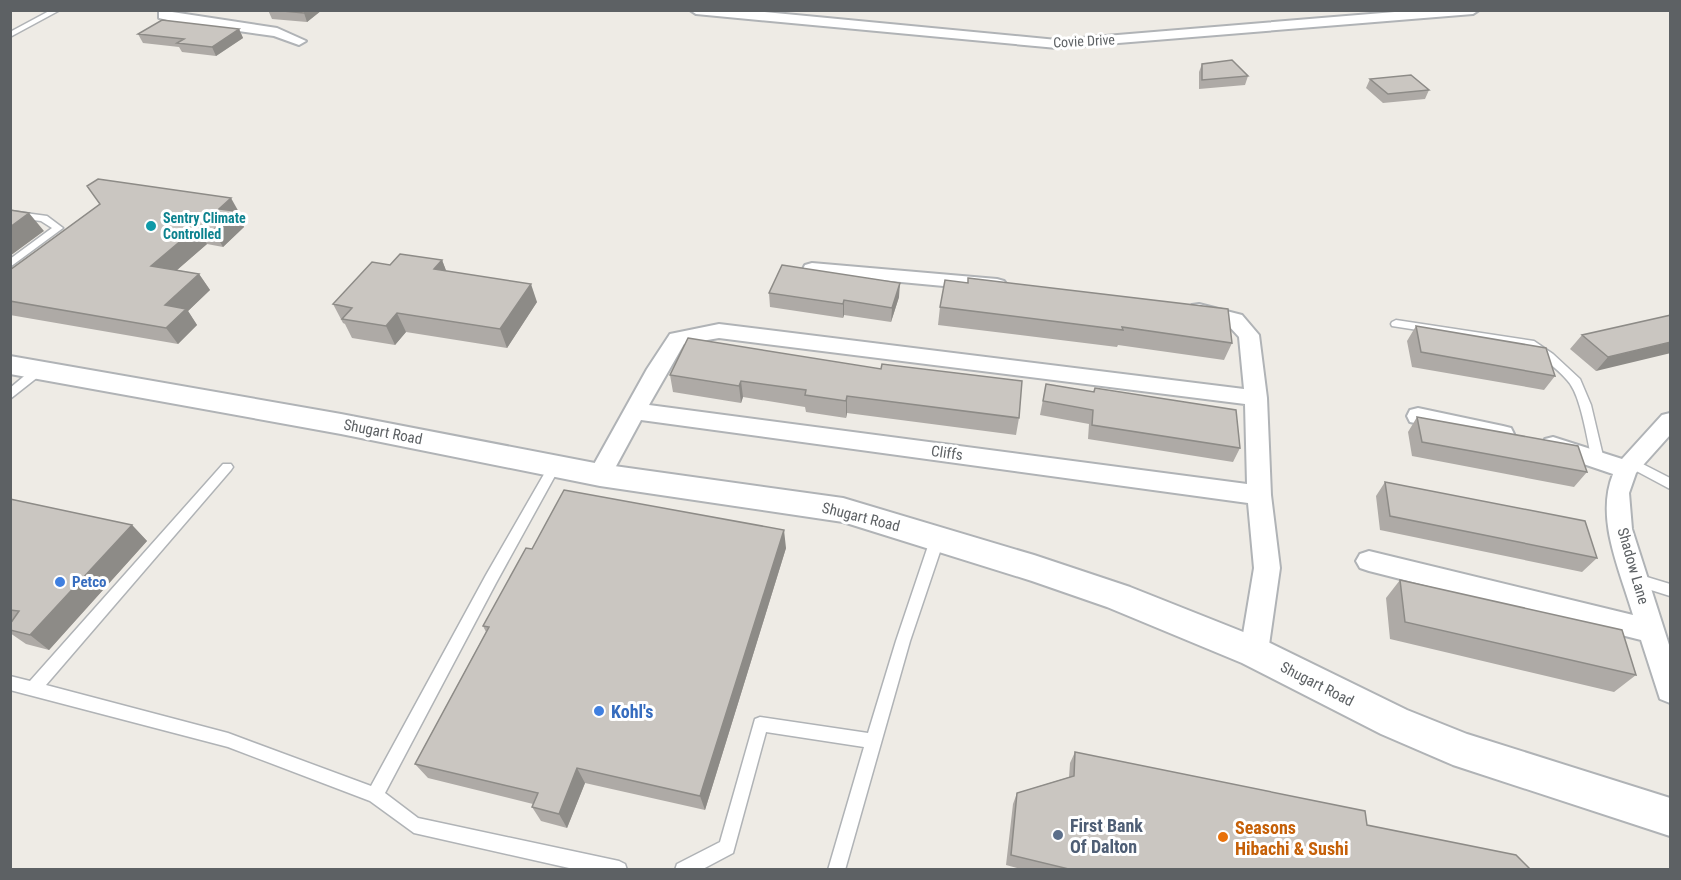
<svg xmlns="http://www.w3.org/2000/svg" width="1681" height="880" font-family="'Roboto Condensed',sans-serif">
<rect width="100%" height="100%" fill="#eeebe5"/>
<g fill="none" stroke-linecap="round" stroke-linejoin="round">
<g stroke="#b0b3b6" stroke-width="3">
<path id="service" d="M51,10H60L10,37V32Z
M10,211L47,216L63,228L10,267V259L52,228L41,221L10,217Z
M1396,320L1534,341L1553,354L1580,379L1591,405L1604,460L1602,463H1594L1592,460C1587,440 1581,394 1567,380C1556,367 1541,357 1527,347L1392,326L1391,324L1392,322Z
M39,366L43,367L45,370L43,373L10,399V388L35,367Z
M1631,458L1670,478V489L1627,466L1625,463L1627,460Z
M555,460L559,462L561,465L496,583L385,793L418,818L619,861L625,864L627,870H578L414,833L370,801L228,747L10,690V676L30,681L223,464H231L233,467L231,470L46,685L228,733L371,786L486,575L551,462Z
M938,532L943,533L945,537L910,641L845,870H828L864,747L766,732L733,853L701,870H675L677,864L720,842L755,719L760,717L868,733L896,641L931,537L933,533Z
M1637,574L1670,584V596L1632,584L1630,580L1632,576Z"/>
</g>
<g stroke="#b0b3b6" stroke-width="4">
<path id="minor" d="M159,10L277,28L306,41L299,45L274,36L175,22L159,18Z
M690,10H743L1057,40L1419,10H1479L1473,14L1057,48L696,14Z
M812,263L997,279L1004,281L1007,285L1004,289L997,291L805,273L803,269L805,265Z
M1199,304L1242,315L1259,335L1267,398L1271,495L1280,568L1268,652L1264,661L1254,664L1244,661L1240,652L1254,568L1248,503L641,420L608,481L600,484L592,481L588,475L647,369L670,334L719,324L1244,389L1239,337L1228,325L1192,315L1189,310L1192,305ZM719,338L1245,404L1247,484L649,405L684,344Z
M1418,408L1503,426L1511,428L1514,434L1511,440L1503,442L1410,422L1407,416L1410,410Z
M1670,413V435L1636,473L1629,493L1632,529L1670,648V703L1660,699L1641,640L1369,571L1360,568L1356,561L1360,554L1369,551L1633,615C1620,570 1595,519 1613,474L1545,451L1542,445L1545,439L1553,437L1622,459L1662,415Z"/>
</g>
<g stroke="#b0b3b6" stroke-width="4">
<path id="tertiary" d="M10,356L341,414L600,464L843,498L1034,555L1130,587L1266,641L1407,710L1467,734L1670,798V836L1453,765L1381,734L1242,663L1107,607L1032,581L843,522L600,486L341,434L10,374Z"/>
</g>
<use href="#service" fill="#fff" fill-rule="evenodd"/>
<use href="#minor" fill="#fff" fill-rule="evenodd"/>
<use href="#tertiary" fill="#fff" fill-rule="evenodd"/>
</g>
<path fill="#aeaaa6" d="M268,10H322L307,22L272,19Z
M239,29L243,38L216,56L182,52L179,47L143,43L138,34Z
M1202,64L1248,76L1245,85L1199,89V72Z
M1370,79L1429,90L1425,99L1383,103L1366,88Z
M87,186L240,214L238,216L244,227L223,247L207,244L177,270L199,274L210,290L188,311L197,325L178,344L10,315V270L100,204Z
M442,260L446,271L537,302L507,348L406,332L395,345L352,338L345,324L343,323L333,304L390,265Z
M945,280L1232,343L1224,360L1118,345L1117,347L938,325L940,307Z
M769,293L899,297L891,322L844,315L843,318L770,307Z
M1671,315L1596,371L1570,349L1582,335Z
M1416,326L1555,376L1544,390L1412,367L1407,341Z
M688,338L1019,418L1016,435L847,413L846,418L806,412L805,407L743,397L741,403L673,392L670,375Z
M1046,384L1093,392L1095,388L1240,448L1233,462L1088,439L1089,424L1040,415Z
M1417,417L1587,472L1574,487L1412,456L1408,432Z
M1385,482L1597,558L1582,572L1380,530L1376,496Z
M10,499L132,525L147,541L49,650L26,644L10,633V624L12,621H10Z
M786,548L705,810L585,783L567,828L541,821L532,807L533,804L428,778L415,764L486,632L483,626L532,549Z
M1400,580L1636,675L1614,692L1390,639L1386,598Z
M1075,752L1367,825L1531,870H1024L1006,865L1013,804L1017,793L1069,777L1070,763Z"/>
<path fill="#8d8b87" d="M307,10H322L307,22L304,13Z
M239,29L243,38L216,56L212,47Z
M231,198L240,214L238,216L244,227L223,247L213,230L219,209Z
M29,213L44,231L10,256V227Z
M196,228L207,244L162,283L151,266Z
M442,260L449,278L434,269Z
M199,274L210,290L188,311L197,325L178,344L166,328L165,305Z
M900,283L899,297L891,322L892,308Z
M531,284L537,302L507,348L500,329Z
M844,300V315L843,318V304Z
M397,313L406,332L395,345L386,326Z
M1671,342V353L1596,371L1608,357Z
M741,381L743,397L741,403L739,386Z
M847,396V413L846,418V401Z
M132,525L147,541L49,650L30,635Z
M784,530L786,548L705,810L700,796Z
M577,768L585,783L567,828L559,814Z"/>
<path fill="#cac6c1" stroke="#8d8b87" stroke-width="1.5" d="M272,10H307L304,13Z
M162,20L239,29L212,47L177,43L184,39L138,34Z
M1232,60L1248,76L1202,80V64Z
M1411,75L1429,90L1388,94L1370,79Z
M98,179L231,198L219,209L235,211L213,230L196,228L151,266L199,274L165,305L186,309L166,328L10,301V270L100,204L87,186Z
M10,210L29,213L10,227Z
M400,254L442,260L434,269L531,284L500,329L397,313L386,326L342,319L352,308L333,304L372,262L390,265Z
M782,265L900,283L892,308L844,300L843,304L769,293Z
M968,278L1228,309L1232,343L1122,327L1123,330L940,307L945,280L968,283Z
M1671,315V342L1608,357L1582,335Z
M1416,326L1546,348L1555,376L1421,352Z
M688,338L881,369L882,364L1022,381L1019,418L847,396L846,401L805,395L806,390L741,381L739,386L670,375Z
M1046,384L1094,392L1095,388L1236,410L1240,448L1092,425L1093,410L1043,401Z
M1417,417L1578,446L1587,472L1422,442Z
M1385,482L1585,521L1597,558L1390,516Z
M564,490L784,530L700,796L577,768L559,814L532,807L538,793L415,764L489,627L483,626L526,548L532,549Z
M10,499L132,525L30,635L10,630V624L19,611L10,610Z
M1400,580L1622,630L1636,675L1405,622Z
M1075,752L1365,811L1367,825L1516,855L1531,870H1069V869L1011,855L1017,793L1074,776Z"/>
<circle fill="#0f9aa8" stroke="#fff" stroke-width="2" cx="151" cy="226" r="6"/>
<g fill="#3f7fe0" stroke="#fff" stroke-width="2">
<circle cx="60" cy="582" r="6"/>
<circle cx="599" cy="711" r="6"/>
</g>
<circle fill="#5c6f8a" stroke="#fff" stroke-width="2" cx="1058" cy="835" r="6"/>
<circle fill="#e8710a" stroke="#fff" stroke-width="2" cx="1223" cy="837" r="6"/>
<g text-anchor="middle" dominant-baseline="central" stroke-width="6" stroke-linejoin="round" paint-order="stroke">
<g font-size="14" fill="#5d6164" stroke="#fff">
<text transform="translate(1084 41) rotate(-3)">Covie Drive</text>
</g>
<g font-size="14" font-weight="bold" fill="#0d838f" stroke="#fff" text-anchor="start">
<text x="163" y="218">Sentry Climate<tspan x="163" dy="16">Controlled</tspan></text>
</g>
<g font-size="15" fill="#5d6164" stroke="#fff">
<text transform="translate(383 432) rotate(11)">Shugart Road</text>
<text transform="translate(947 453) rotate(8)">Cliffs</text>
<text transform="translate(861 517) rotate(14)">Shugart Road</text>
<text transform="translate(1633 566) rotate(74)">Shadow Lane</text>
<text transform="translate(1317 684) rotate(27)">Shugart Road</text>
</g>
<g font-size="15" font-weight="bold" fill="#366cbe" stroke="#fff" text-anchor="start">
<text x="72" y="582">Petco</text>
</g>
<g font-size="18" font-weight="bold" fill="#366cbe" stroke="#fff" text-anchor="start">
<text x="611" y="711">Kohl's</text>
</g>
<g font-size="18" font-weight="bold" fill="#4e5e75" stroke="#fff" text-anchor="start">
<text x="1070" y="825">First Bank<tspan x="1070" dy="21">Of Dalton</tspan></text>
</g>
<g font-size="18" font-weight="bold" fill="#c56008" stroke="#fff" text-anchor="start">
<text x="1235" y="827">Seasons<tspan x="1235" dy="21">Hibachi &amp; Sushi</tspan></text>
</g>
</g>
<rect width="1681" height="880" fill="none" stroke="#5d6164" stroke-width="24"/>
</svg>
